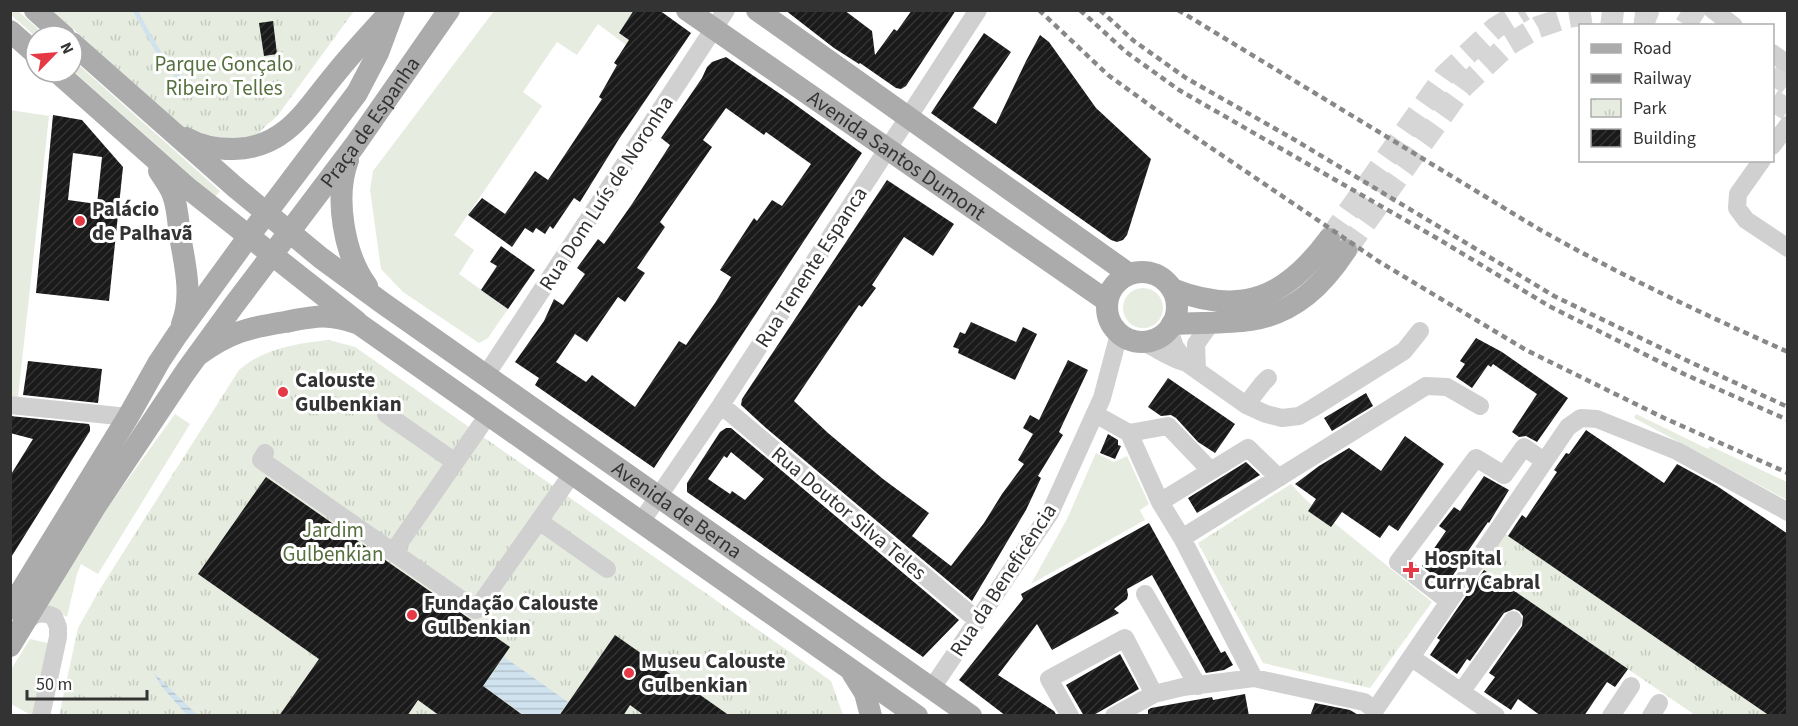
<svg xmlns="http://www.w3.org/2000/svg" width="1798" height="726" font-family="'Source Sans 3',sans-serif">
<defs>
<pattern id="park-tufts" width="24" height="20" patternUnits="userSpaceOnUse" patternTransform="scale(1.5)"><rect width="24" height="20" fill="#e6ecdf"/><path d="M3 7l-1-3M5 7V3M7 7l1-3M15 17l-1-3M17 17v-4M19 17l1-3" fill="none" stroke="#c6cbc0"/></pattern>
<pattern id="water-rules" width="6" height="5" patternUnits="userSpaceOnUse" patternTransform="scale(1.5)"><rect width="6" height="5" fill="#cfe2ee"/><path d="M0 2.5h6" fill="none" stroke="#b2c2cd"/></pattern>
<pattern id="building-hatch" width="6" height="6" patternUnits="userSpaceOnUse" patternTransform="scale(1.5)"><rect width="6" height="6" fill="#1a1a1a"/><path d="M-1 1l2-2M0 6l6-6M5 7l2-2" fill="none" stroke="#333"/></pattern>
</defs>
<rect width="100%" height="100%" fill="#fff"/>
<path fill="#e6ecdf" d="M11,10L18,11L46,36H36V37L11,15Z
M494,11H634L619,32L630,40L626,45L598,24L577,55L557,42L523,92L542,106L454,235L474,250L459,274L508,309L488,338L479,343L403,292L381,269L370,190L373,171Z
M72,59L220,191L215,197L72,70Z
M10,110L49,116L18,397L10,396Z
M1123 308a20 20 0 1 1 40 0a20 20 0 1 1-40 0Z
M175,414L190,424L98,574L81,564L77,574L67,617L45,605L100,518Z
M1636,414L1708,449L1710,446L1787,482V500L1634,418Z
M1096,453L1114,462L1127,456L1149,504L1140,510L1145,520L1031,584L1067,519Z
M30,639L52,644L38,715H31L11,704L10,671Z"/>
<path fill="url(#park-tufts)" d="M53,11H354L278,115C273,121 260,128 259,136L245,142L192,132L181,125Z
M329,340L355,347L831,681L843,715L59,716L78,628L100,589L239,370C262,349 299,343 329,340Z
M1291,484L1307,501L1432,602L1370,688L1263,663L1198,543Z
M1504,533L1770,715H1695L1480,568Z"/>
<path fill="url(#water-rules)" d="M504,657L568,702L559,715H524L483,686Z
M153,672L193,711L198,715H187L162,687Z"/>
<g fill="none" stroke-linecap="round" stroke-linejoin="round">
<path stroke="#cfe2ee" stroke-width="4.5" d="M135,10C154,45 167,74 201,96"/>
</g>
<path fill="url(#building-hatch)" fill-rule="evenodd" d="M634,10H659L691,33L619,139L580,202L574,198L553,229L550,226L545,234L536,228L533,233L525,228L512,247L468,215L482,198L505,214L535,171L548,180L602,99L599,97L617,65L614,63L629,40L619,33Z
M785,10H844L872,31L875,55L894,29L897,31L912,10H956L906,86L901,89L896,88L860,63L859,64L834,48Z
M273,21L277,54L264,56L259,23Z
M984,33L1011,52L973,108L996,124L1026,61L1040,35L1049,42L1096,108L1151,159L1127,235L1123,240L1117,242L1111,240L931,113Z
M726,57L789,100L862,153L654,468L535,385L539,378L515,362L544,321L554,299L563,305L585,274L577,268L598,239L604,244L632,204L670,145L661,138L702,78L707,67L712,62ZM726,108L764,135L766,132L811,164L782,206L772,200L757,221L754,218L720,270L731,277L715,303L686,345L679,341L635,407L592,375L586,382L556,362L575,334L587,342L618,297L625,302L645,273L637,268L665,227L660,222L712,147L703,140Z
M53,115L82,120L123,167L109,301L36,293ZM73,153L102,157L97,204L68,200Z
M887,180L954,224L933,256L904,237L872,285L876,288L862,307L859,305L794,401L828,433L883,479L929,513L912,536L951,566L984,523L1002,494L1024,464L1018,460L1033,434L1023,428L1030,415L1039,420L1068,360L1088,370L1059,432L1063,435L1038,476L1041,478L1026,510L972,601L766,428L741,405L742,399Z
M501,246L535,270L508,309L481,290L497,266L490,262Z
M971,322L1016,342L1023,327L1037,334L1015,380L958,353L959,349L953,347L960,332L965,334Z
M1476,338L1502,352L1568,398L1537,442L1526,436L1519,437L1512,432L1537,394L1493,364L1491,367L1488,365L1472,388L1456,377L1465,364L1460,361Z
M28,361L102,369L98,403L23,395Z
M1168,378L1235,424L1215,453L1198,442L1176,418L1171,415L1161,416L1148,407Z
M1366,393L1373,406L1332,431L1324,418Z
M10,416L89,424L90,427V431L10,559V476L33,439L10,433Z
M726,428H731L959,620L923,657L687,492V483L720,432ZM731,452L764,479L745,500L732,491L730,494L708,479L724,456L727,458Z
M1586,430L1664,483L1677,464L1717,486L1788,534V716H1770L1508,536L1522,515L1526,518L1557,472L1554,470L1566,453L1569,454Z
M1108,434L1118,440V445L1121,446L1115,459L1100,453Z
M1405,436L1444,464L1398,531L1389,525L1380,538L1342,512L1331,527L1308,511L1316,499L1295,484L1319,466L1349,448L1381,471Z
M1246,462L1260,475L1197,513L1188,498Z
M1484,476L1509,490L1489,523L1488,522L1464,557L1465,558L1446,585L1422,566L1446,531L1439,526L1454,507L1460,511Z
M266,477L510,647L483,686L524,716H440L418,700L407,716H279L319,659L198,574Z
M1149,523L1221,653L1225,651L1233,665L1224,670L1206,673L1152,575L1127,589L1128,595L1127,599L1114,609L1119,613L1052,650L1037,624L998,675L1054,711L1057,716H1006L959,680L1023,599L1021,594Z
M1484,570L1628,669L1615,687L1607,682L1584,716H1541L1518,699L1511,710L1484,692L1495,677L1489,673L1522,626L1523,616L1519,611L1514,609L1504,613L1470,661L1467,659L1457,674L1430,655L1440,640L1437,638Z
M615,635L730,716H645L630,705L623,716H559Z
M1120,654L1139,689L1092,716H1084L1066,685Z
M1245,694L1249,716H1148V710L1151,708L1212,697L1213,700Z
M1315,703L1350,710L1360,716H1310Z"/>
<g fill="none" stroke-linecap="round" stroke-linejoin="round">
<path stroke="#d6d6d6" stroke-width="22" stroke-dasharray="22 11" stroke-linecap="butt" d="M1682,10L1707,26
M1772,73L1788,84
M1772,100L1788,110
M1329,239L1445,75L1495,28L1524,10
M1346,250L1462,88L1508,45L1538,27L1568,17L1600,12L1640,17L1663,26"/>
<path stroke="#d0d0d0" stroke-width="18" d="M1713,10L1734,26
M1772,53L1788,64
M1772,146L1788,125
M1762,160L1738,194L1737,208L1746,220L1788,248
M1169,329L1175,347L1188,364L1246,405L1266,414L1282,418L1299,416L1313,408L1404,351L1420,331
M1142,342C1157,348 1169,358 1184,362
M1197,370L1196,344L1211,323
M486,375L726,10
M10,405L128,417
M721,405L977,620
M1246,405L1263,383L1268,378
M386,414L455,462
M1095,414L1129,433L1160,502L1182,538L1254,678L1364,702L1375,710L1568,427L1581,418L1597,419L1677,451L1788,512
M488,415L393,552L476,610L572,474
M1129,433L1168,426L1211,471
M265,453L261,460L393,552
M1160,502L1248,448L1279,478
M539,521L607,569
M641,522L721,405L978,10
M1182,538L1426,386L1447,387L1480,406
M1145,594L1198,686
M1448,601L1398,562L1476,458L1504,475L1524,447L1544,461
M24,624C33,614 41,610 54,617L58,627V637L41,716
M1412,658L1496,716
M932,688L1050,513L1102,398L1119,334
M1461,692L1513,620
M1070,716L1049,679L1125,638L1154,694
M1114,716L1154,694L1183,687L1254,678
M1611,716L1631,686
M1651,716L1659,703"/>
<g stroke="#ababab" stroke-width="22">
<path d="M35,10L64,36"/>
<path id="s1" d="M687,10L1107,301"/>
<path d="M757,10L1129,274"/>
<path d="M10,31L36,54"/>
<path id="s2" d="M72,43L235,187L321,258L384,304L971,716"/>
<path d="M57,72L189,189L356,321"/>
<path d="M186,138C202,147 216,149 234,149C286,148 306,109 336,73C352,53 370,34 387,15"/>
<path d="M348,160C334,197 344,255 367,286"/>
<path d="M159,171C164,179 170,186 173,195C178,208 178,223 180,236C185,265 193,296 182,324"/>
<circle cx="1142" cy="307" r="35"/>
<path d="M1172,289C1243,317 1286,297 1329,239"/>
<path d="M1172,324C1199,322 1225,324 1251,320C1295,313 1323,285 1346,250"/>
<path d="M198,355C230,332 247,328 285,322C316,316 328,313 359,324L917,716"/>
<path d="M10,609L128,417L159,362L177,335L249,236L357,93L378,53L394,10"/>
<path id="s3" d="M10,646L95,507L186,371L234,305L355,145L449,10"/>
<path d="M853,674L865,693L871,716"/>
</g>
<path stroke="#888" stroke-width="4.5" stroke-dasharray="6 4.5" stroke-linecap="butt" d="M1039,10L1108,75L1173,122L1378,261L1526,350L1664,418L1788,473
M1080,10L1126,52L1179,90L1440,240L1549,306L1684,374L1788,420
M1100,10L1134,41L1186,78L1295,140L1554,296L1690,362L1788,407
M1178,10L1537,228C1618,274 1703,314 1788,352"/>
</g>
<g fill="#e63946" stroke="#fff" stroke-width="2">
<circle cx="80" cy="221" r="6"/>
<circle cx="283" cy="392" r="6"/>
<path d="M1408 561h6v6h6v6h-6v6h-6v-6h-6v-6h6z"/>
<circle cx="412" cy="615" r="6"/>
<circle cx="629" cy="673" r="6"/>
</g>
<g text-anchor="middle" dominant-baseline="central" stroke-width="6" stroke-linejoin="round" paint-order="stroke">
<g font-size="21" fill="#56703f" stroke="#fff">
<text x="224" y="64">Parque Gonçalo<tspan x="224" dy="24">Ribeiro Telles</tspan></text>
<text x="333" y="530">Jardim<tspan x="333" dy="24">Gulbenkian</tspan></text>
</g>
<g font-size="21" fill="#333" stroke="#fff">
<text stroke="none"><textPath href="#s3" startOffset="636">Praça de Espanha</textPath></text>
<text stroke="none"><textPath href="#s1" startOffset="255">Avenida Santos Dumont</textPath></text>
<text transform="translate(606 193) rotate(-57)">Rua Dom Luís de Noronha</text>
<text transform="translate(811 267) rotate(-57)">Rua Tenente Espanca</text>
<text stroke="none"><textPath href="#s2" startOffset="765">Avenida de Berna</textPath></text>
<text transform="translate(849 513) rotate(40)">Rua Doutor Silva Teles</text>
<text transform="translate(1003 580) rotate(-57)">Rua da Beneficência</text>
</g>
<g font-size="21" font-weight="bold" fill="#333" stroke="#fff" text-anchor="start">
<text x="92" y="209">Palácio<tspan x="92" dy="24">de Palhavã</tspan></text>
<text x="295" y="380">Calouste<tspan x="295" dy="24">Gulbenkian</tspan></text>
<text x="1424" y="558">Hospital<tspan x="1424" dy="24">Curry Cabral</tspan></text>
<text x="424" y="603">Fundação Calouste<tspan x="424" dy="24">Gulbenkian</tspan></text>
<text x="641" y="661">Museu Calouste<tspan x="641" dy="24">Gulbenkian</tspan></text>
</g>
</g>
<rect width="1798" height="726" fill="none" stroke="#333333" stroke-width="24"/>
<rect x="1579" y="24" width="195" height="138" fill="#ffffff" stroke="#adadad" stroke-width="1.5"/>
<rect x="1591" y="44" width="30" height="9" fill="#ababab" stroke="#adadad" stroke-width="1.5"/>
<text x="1633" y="54" font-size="18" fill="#333333">Road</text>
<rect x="1591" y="74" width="30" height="9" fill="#888888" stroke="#adadad" stroke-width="1.5"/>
<text x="1633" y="84" font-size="18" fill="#333333">Railway</text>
<rect x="1591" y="99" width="30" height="18" fill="url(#park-tufts)" stroke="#adadad" stroke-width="1.5"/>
<text x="1633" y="114" font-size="18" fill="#333333">Park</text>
<rect x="1591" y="129" width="30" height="18" fill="url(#building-hatch)" stroke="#adadad" stroke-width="1.5"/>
<text x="1633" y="144" font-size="18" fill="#333333">Building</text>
<g transform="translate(54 54) rotate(65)"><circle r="28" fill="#ffffff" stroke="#adadad" stroke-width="1.5"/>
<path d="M0-4.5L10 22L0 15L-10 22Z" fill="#e63946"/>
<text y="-9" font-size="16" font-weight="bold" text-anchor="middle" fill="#333333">N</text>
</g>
<path d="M27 690v9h120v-9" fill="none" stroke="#333333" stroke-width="3"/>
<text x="36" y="690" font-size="18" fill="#333333" stroke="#ffffff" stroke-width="4.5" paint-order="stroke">50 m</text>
</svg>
